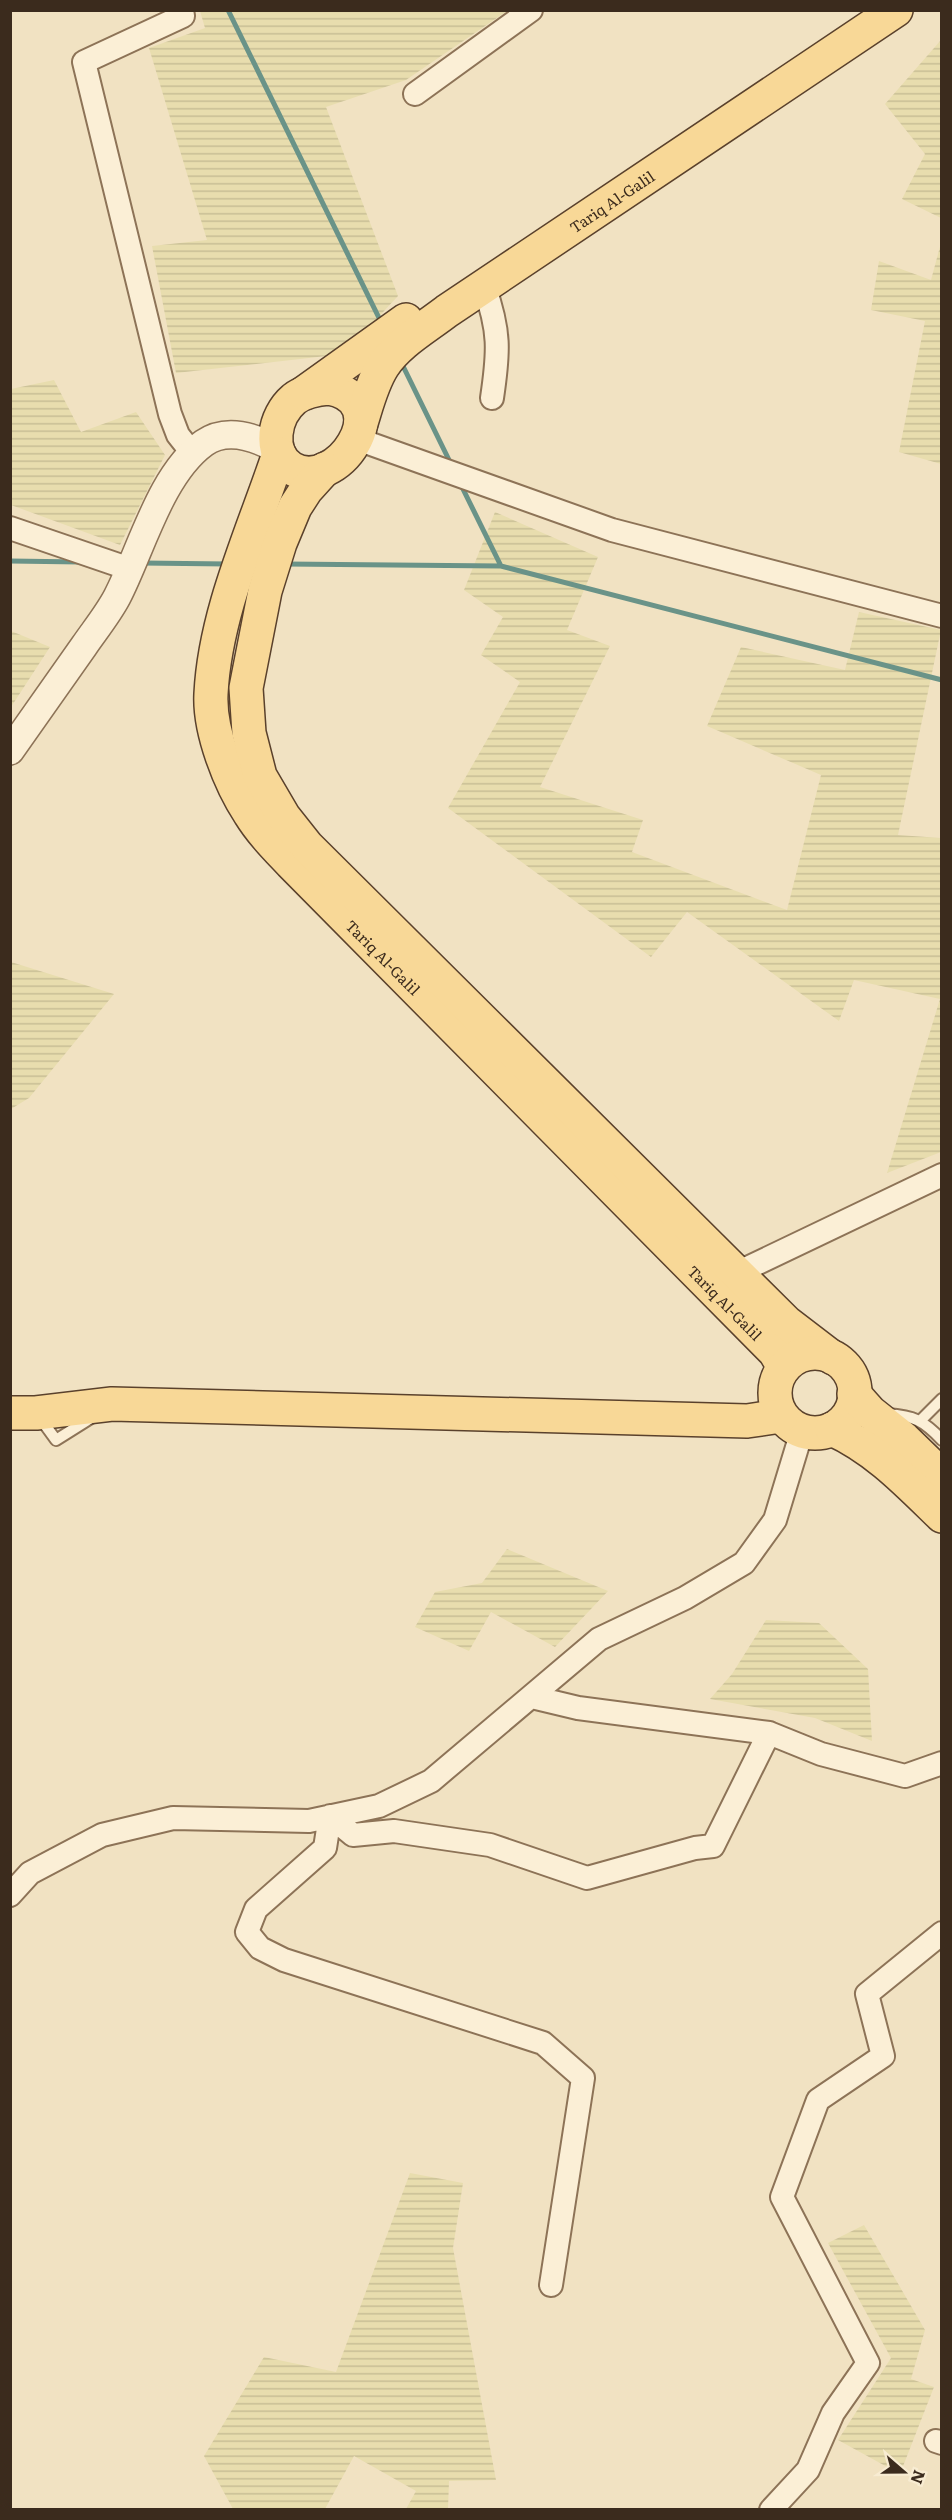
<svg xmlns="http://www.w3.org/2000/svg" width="952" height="2520" font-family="Literata,serif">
<defs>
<pattern id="farmland-rules" width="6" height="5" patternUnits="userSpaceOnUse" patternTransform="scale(1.5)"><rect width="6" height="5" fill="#e8ddae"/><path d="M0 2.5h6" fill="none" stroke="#c8be95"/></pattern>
</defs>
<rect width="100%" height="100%" fill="#f1e2c2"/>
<path fill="url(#farmland-rules)" d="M200,11H507L406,80L326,107L398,296L344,354L176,373L152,246L207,240L149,48L205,28Z
M941,40V218L902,199L925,154L885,104Z
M941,243V464L899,452L925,321L871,310L879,261L931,280Z
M54,380L81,432L136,412L165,455L120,545L11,505V389Z
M495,512L598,557L567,630L610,646L540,787L643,820L632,852L787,910L821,775L707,726L741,647L845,670L859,612L941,630L898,835L941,838V1152L887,1173L940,999L854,980L839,1021L687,912L651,957L448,808L520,682L481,655L503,617L464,590Z
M11,631L50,647L11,707Z
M11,962L114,994L29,1098L11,1109Z
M507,1549L608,1591L555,1647L491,1612L469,1651L415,1627L435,1592L482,1583Z
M766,1620L819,1623L868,1669L872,1741L815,1718L710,1699L732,1674Z
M410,2173L463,2183L453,2248L496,2480L449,2481L448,2509H406L416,2491L354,2456L325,2509H233L204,2456L264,2357L336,2372Z
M864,2225L925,2330L911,2379L934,2387L900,2474L838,2440L891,2358L828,2243Z"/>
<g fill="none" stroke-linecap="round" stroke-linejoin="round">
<path stroke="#6a9388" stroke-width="5" d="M228,10L382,324
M401,362L451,464
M460,483L501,566
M10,561L81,562
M141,563L228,564
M285,564L501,566L942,680"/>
<g stroke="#8d7357" stroke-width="14">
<path id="service" d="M887,1414C914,1416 923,1420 942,1440
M40,1418L56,1440L91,1418
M921,1420L942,1399"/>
</g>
<g stroke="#8d7357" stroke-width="26">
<path id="minor" d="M182,10L183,16L84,62L170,414L178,435L193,454
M415,94L531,10
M484,286C500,331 499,351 492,398
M357,439L612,530L942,616
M10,528L130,569
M737,1273L942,1175
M532,1697L578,1708L769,1733
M10,1895L30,1873L102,1835L173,1818L309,1821L379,1806L431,1781L599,1639L685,1598L744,1563L775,1520L802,1431
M551,2285L583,2078L543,2043L284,1960L260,1948L247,1932L256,1909L325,1848L330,1816L353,1835L394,1831L490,1845L587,1878L695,1848L713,1846L769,1733L821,1754L905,1776L942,1763
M936,2441L942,2443
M771,2510L808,2470L833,2413L868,2363L782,2197L818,2100L883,2056L867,1994L942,1933"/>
</g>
<g stroke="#8d7357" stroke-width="30">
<path id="tertiary" d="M10,751C35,716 59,681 84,646C95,630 108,614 117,597C141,551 160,475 204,443C227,427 255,437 277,449"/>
</g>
<g stroke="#5a412c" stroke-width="36">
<g id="primary">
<path d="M329,388C400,401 336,496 291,468C267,452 274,416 294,399C304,391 317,389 329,388Z"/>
<path d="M304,393L406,320"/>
<path id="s1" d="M361,423C367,404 372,383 383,366C398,343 425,328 447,311L896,10"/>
<path id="s2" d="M279,454C253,532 215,612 211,694C209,731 230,784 250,814C261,832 276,847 291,863L775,1352L784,1367"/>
<path d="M325,469L306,490L295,507L280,543L265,591L246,688L249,733L260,776L284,817L307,846L786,1322L833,1358"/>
<circle cx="815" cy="1393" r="40"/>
<path d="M854,1394L870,1412L904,1439L942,1476"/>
<path d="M10,1413H36L112,1404L747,1421L781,1416"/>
<path d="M832,1429C876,1449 907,1482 942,1516"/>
</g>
</g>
<use href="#service" stroke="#fbefd6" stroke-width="10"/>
<use href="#minor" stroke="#fbefd6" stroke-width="22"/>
<use href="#tertiary" stroke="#fbefd6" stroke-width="27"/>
<use href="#primary" stroke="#f8d897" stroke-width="33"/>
</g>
<g text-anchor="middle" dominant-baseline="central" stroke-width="4.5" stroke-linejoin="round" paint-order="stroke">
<g font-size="15" fill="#3b2b1d" stroke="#f8ecd2">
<text stroke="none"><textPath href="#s1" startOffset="344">Tariq Al-Galil</textPath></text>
<text stroke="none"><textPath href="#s2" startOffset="574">Tariq Al-Galil</textPath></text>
<text stroke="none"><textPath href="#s2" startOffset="1060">Tariq Al-Galil</textPath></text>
</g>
</g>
<rect width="952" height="2520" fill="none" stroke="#3b2b1d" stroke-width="24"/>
<g transform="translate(904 2472) rotate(110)" stroke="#f8ecd2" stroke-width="4.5" paint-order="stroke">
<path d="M0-4.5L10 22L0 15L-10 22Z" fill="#3b2b1d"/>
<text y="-9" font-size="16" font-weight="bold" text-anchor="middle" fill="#3b2b1d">N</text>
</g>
</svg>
